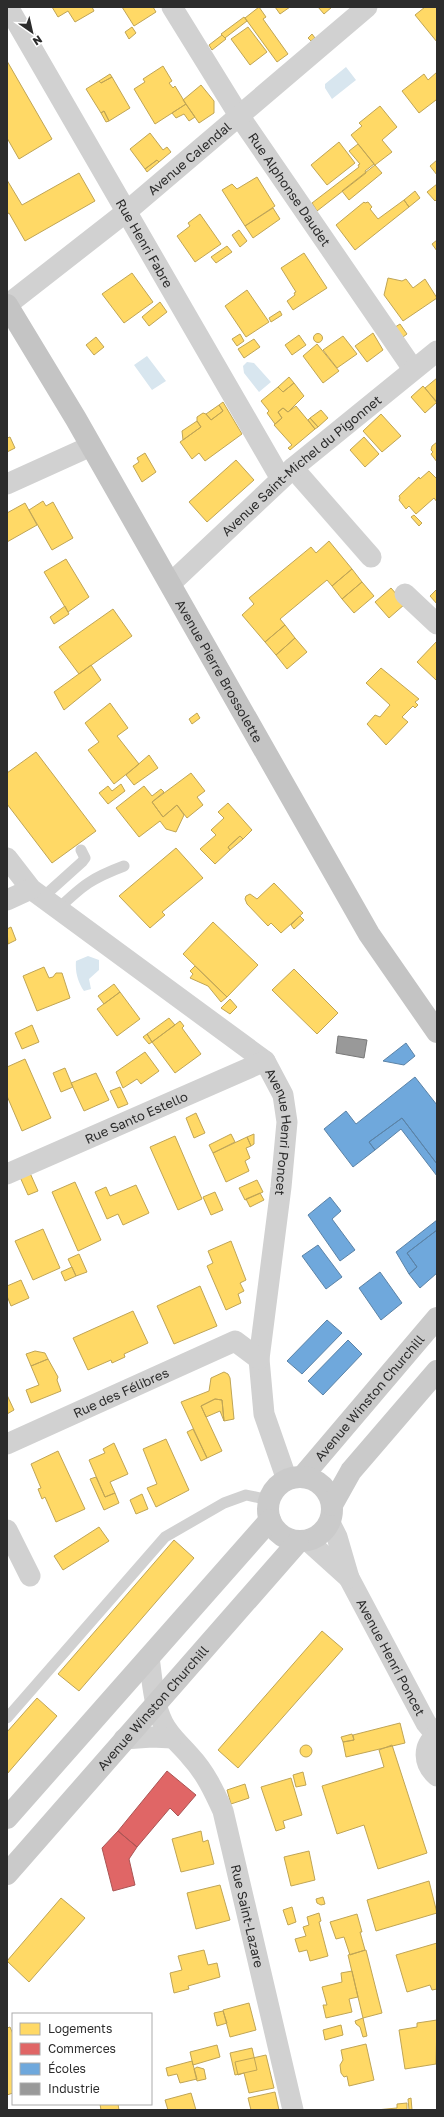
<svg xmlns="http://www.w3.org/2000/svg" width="444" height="2117" font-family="'Golos Text',sans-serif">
<rect width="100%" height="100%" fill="#fff"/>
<path fill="#d8e6ef" d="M346,67L356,80L332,99L325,88V84Z
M147,356L166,381L152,390L134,365Z
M247,362L254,363L271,382L259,392L244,373L243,366Z
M88,956L99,960V970L89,979L91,989L84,991C78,982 75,972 76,961Z"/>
<path fill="#ffd966" stroke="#c0a555" d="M52,7H92L94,11L75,22L68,11L58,17Z
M122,7H153L156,12L134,26Z
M259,7L266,17L263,19L288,54L277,62L245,18Z
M275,7H290L280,14Z
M318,7H332L324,14Z
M425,7H437V42L415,15Z
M244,17L247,21L225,38L221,34Z
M132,27L136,33L129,39L125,32Z
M248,27L267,52L250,65L231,39Z
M312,34L315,38L311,41L308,38Z
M222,35L226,39L212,50L209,45Z
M7,61L52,139L19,159L7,138Z
M163,66L172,81L169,83L173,88L175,86L186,104L155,124L134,89L145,82L143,79Z
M437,72V101L436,100L419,113L402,91L424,74L428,80Z
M110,74L112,77L101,83L99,81Z
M112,77L130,108L109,121L104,111L101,113L86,89L99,81L101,83Z
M201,85L214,101V113L199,123L183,100Z
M186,104L195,117L189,121L184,114L176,118L172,113Z
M380,106L397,127L382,140L392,152L375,165L351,135L362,126L359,123Z
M104,111L109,121L106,122L101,113Z
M150,133L163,150L167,147L171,152L159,162L157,160L145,169L130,149Z
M339,142L355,163L327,185L311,165Z
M358,144L374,164L365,171L366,173L317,211L312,203L359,167L358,165L360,164L349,151Z
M157,160L159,162L147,172L145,169Z
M437,160V175L430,166Z
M375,165L382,173L349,200L342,191Z
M79,173L95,201L25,241L9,213L7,214V180L22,205Z
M257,177L275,206L245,226L222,190L232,184L237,189Z
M437,184V199L435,201L427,192Z
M415,191L420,198L409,207L404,200Z
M404,200L409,207L355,250L336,225L364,202L365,203L368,202L372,207L370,209L378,219Z
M273,208L280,219L253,238L245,226Z
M200,214L221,244L195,262L177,236L190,226L188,223Z
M239,230L247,241L240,247L232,235Z
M437,240V251L432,244Z
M227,246L232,252L216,263L211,257Z
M304,253L327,288L293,310L287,301L295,295L294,293L296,292L281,268Z
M132,273L153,302L124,323L102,294Z
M388,278L402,281L406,279L413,288L425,279L437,298L403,321L384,295Z
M247,290L269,322L246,337L225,306Z
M160,302L167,312L149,326L142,317Z
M280,311L282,315L271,322L269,318Z
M400,324L407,334L399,340L392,329Z
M373,333L383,350L367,362L355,346Z
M313.5 338a4.5 4.5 0 1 1 9 0a4.5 4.5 0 1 1-9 0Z
M240,334L244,341L237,346L232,339Z
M299,335L306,345L292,355L285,345Z
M343,336L357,354L337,368L323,350Z
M96,337L104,347L94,355L86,345Z
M254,339L260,347L244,358L238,349Z
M317,344L339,371L323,383L303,356Z
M289,377L294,383L283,392L278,387Z
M437,378V403L425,388Z
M294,383L304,396L288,412L283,408L278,412L282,418L275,424L267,413L269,411L261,401L278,387L283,392Z
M423,386L437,402L425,413L411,397Z
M223,402L242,434L205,461L199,453L192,459L180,442L201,427L197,421V417L203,413L206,414L211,420L223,411L219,405Z
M219,405L223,411L211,420L206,414Z
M296,406L315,429L290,450L288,448L292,445L274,425L282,418L278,412L283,408L288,412Z
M321,410L328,418L318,427L310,418Z
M381,414L401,436L382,452L363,431Z
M310,418L318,427L315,429L308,420Z
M197,421L201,427L183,440L182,431Z
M10,437L15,448L7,452V438Z
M364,437L379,454L365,467L350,450Z
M437,442V462L431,454L433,452L431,450L432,446Z
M145,453L156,472L142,482L133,466L139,462L137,458Z
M236,460L254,480L207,522L189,502Z
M429,471L437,479V502L434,498L416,514L409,506L406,509L399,500L400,498L399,496L419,477L420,479Z
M43,501L46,506L53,502L73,538L52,550L29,510Z
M25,503L37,525L7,542V513Z
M414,515L422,523L419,526L411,517Z
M329,541L352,569L332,586L327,580L280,619L285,625L265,642L242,615L254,604L249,598L311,547L316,553Z
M66,559L89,597L68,612L44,572Z
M352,569L362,582L342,599L332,586Z
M362,582L374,596L354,613L342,599Z
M391,588L405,604L389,618L375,602Z
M437,589V604L430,596Z
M65,606L69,614L54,624L50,617Z
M113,609L132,636L79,674L59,647Z
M285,625L295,638L276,655L265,642Z
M295,638L307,652L287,669L276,655Z
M437,641V679L436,680L417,662Z
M91,665L101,680L64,710L54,692Z
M381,668L419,699L415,702L418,705L415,708L413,706L402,717L408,722L386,745L367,724L375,715L380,717L390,705L366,683Z
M110,703L128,728L117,736L139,764L114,784L88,750L99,742L85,723Z
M197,713L200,718L192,724L189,719Z
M36,752L96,831L52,863L7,804V773Z
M149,755L158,768L134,785L126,775Z
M191,773L205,791L197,797L203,805L187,818L177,805L163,817L152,802Z
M121,784L125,791L108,804L99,793L108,786L112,791Z
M144,786L152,796L161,789L164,792L152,802L163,817L177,805L184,815L176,832L166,829L160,821L139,837L116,808Z
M228,803L252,830L243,839L240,836L228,847L230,850L215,864L200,849L216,835L211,830L224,818L218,812Z
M240,836L243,839L230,850L228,847Z
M176,848L203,878L162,912L165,915L150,928L119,896Z
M274,883L303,913L281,933L271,923L268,926L247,904L245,899L246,896L250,894L257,899Z
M300,916L304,920L294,929L291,925Z
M213,922L258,965L227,997L183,954Z
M11,927L16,940L8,944L7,929Z
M195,966L227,997L221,1002L208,986L190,978L193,974L190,971Z
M44,967L49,978L53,977L56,973H62L70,998L37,1011L23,976Z
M294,969L338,1013L317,1034L272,990Z
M114,984L120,992L104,1004L98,996Z
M120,992L140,1019L117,1036L97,1009Z
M230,999L237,1007L230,1014L221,1008Z
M169,1018L175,1025L152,1042L147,1034Z
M180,1021L184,1026L182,1028L201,1054L175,1073L152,1042Z
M32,1025L39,1042L22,1049L15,1033Z
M147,1034L152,1042L149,1044L143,1037Z
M145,1052L159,1071L141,1084L137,1079L123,1088L116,1072Z
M25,1059L51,1118L22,1131L7,1096V1067Z
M65,1068L73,1087L61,1092L53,1073Z
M96,1073L109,1100L84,1111L71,1083Z
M120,1087L128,1104L118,1108L110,1091Z
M196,1113L205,1133L194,1138L186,1118Z
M231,1134L235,1142L213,1153L209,1145Z
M254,1134V1144L251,1146L247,1137Z
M175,1136L202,1199L178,1210L150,1147Z
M247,1137L251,1146L246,1148L250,1158L245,1161L249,1171L226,1182L213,1153Z
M30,1173L38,1191L28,1195L20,1177Z
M257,1180L263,1192L245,1200L239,1188Z
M75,1182L101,1240L78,1251L52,1192Z
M136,1185L149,1213L123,1225L118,1214L107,1219L95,1192L106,1187L110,1196Z
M215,1192L223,1210L211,1215L203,1197Z
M260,1193L264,1200L250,1207L246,1199Z
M43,1229L60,1268L33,1280L15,1241Z
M231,1241L246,1280L240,1283L244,1291L238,1294L241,1303L226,1310L207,1266L213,1263L208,1251Z
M79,1254L87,1272L76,1276L68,1259Z
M72,1267L76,1276L65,1281L61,1272Z
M21,1280L29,1298L11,1306L7,1296V1286Z
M200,1286L217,1326L174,1344L157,1306Z
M133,1311L148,1343L124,1354L125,1357L112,1363L111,1360L88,1370L73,1338Z
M35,1351L45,1353L48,1359L31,1366L26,1354Z
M48,1359L58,1377L57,1380L61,1391L31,1403L26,1390L39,1385L31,1366Z
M224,1372L228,1374L230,1378L234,1419L224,1421L222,1400L215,1399L201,1406L222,1451L207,1458L181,1402L209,1391L211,1378Z
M7,1395L14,1410L7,1414Z
M215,1399L222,1400L224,1421L220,1411L206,1417L201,1406Z
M193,1429L207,1458L201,1461L187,1432Z
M166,1439L189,1490L156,1507L147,1488L157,1484L143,1449Z
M114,1443L128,1474L110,1482L115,1493L105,1497L89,1460L105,1453L103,1449Z
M58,1451L85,1509L56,1522L45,1497L42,1499L38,1489L41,1488L31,1464Z
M96,1477L105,1497L115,1493L119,1503L104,1510L90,1479Z
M142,1494L148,1509L136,1514L130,1500Z
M99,1527L109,1541L63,1570L54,1556Z
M174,1540L194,1558L79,1691L58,1674Z
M322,1631L343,1649L238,1768L218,1750Z
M37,1698L57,1716L7,1774V1732Z
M400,1723L405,1743L346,1757L343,1742L354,1740L353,1735Z
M352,1734L354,1740L343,1742L341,1737Z
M300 1751a6 6 0 1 1 12 0a6 6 0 1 1-12 0Z
M392,1745L427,1853L378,1869L364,1825L337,1834L322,1786L384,1767L379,1750Z
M303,1772L306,1785L296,1787L293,1775Z
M291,1778L302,1815L283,1821L285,1828L276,1831L261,1787Z
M245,1784L249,1798L231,1804L227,1790Z
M201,1831L203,1842L208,1840L214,1864L181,1872L172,1839Z
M309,1851L315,1880L291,1886L284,1857Z
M429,1881L437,1913L376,1931L367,1900Z
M220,1885L230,1920L196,1929L187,1893Z
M323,1897L325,1904L321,1905L317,1903L316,1899Z
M61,1898L85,1918L29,1982L7,1961Z
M292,1907L296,1922L288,1925L283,1910Z
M319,1913L321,1921L319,1922L328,1956L310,1961L307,1950L299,1952L295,1939L306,1936L303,1927L309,1925L307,1917Z
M357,1914L362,1932H360L365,1950L350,1955L344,1937L336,1939L330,1922Z
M437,1943V1989L432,1990L430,1985L407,1992L396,1955Z
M204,1950L208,1965L217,1963L220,1977L188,1986L189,1989L174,1993L170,1973L182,1970L178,1956Z
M366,1950L382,2013L363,2018L348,1955Z
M352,1971L358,1997L349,1999L352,2012L326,2018L323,2005H327L322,1987L342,1982L341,1973Z
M249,2003L256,2030L230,2037L223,2010Z
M223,2011L227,2023L217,2026L214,2013Z
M363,2018L367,2036L363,2037L360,2027L356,2024L355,2021Z
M437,2020L436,2064L405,2069L399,2030L417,2027V2023Z
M341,2025L343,2035L325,2040L323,2030Z
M10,2027L13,2034V2093L7,2095V2028Z
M366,2044L374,2080L349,2086L347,2076L344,2077L341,2073L340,2065L343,2060L341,2050Z
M217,2045L220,2057L193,2065L190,2052Z
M252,2048L257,2070L235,2075L230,2053Z
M266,2055L274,2088L249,2093L244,2073L238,2075L235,2062Z
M192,2061L197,2079L180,2083L177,2074L168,2076L166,2068Z
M197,2067L204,2069L206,2079L197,2081L194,2069Z
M275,2092L279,2110H251L248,2098Z
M191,2093L196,2110H168L165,2100Z
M411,2098L412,2110H409L408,2099Z
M407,2103V2110H376L397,2108V2104Z
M100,2104H118L119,2110H101Z"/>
<path fill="#e06666" stroke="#a55" d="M167,1771L196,1795L178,1816L170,1808L137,1847L118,1831Z
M118,1831L137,1847L129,1859L135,1885L113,1891L102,1848Z"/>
<path fill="#6fa8dc" stroke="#5b83a7" d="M406,1043L415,1056L404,1065L383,1061Z
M415,1077L437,1105V1164L402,1118L369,1142L375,1150L353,1167L324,1129L346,1111L356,1124Z
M402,1118L437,1164V1176L401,1129L375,1150L369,1142Z
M330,1197L341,1211L332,1219L355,1250L340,1261L308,1215Z
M437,1220V1230L407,1253L417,1267L409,1274L396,1252Z
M437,1230V1273L420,1288L409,1274L417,1267L407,1253Z
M318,1245L342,1277L326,1289L302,1256Z
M380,1272L402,1303L381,1320L359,1288Z
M327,1320L342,1333L302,1374L287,1361Z
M348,1340L362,1354L323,1395L308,1381Z"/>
<path fill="#999" stroke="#787878" d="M338,1036L367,1040L364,1058L336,1053Z"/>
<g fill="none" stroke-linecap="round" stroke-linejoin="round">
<path stroke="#d1d1d1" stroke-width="11" d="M42,898L82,862L85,858L81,850
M58,909C83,885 92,878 124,866
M7,1718L165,1537L224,1503L246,1495L269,1500"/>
<g stroke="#d1d1d1" stroke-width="21">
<path id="s1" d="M8,7L281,479"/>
<path id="s2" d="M172,7L240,117L413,369"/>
<path id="s3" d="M7,305L126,212L367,7"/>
<path d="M293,468L371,557"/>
<path d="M7,484L91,446"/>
<path id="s4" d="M170,584L293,468L437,351"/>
<path d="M405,594L437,624"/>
<path id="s5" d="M7,858L31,889L265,1061L283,1095L287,1122L281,1187L259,1359L264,1414L287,1480"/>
<path d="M7,900L31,889"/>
<path id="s6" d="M7,1174L265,1061"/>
<path id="s7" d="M7,1444L235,1341L259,1359"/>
<path id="s8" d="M330,1523L337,1537L349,1578L426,1723L436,1735"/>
<path d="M7,1530L30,1576"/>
<path d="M308,1541L349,1578"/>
<path id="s9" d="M149,1657C152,1678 153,1703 163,1723C170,1737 180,1744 190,1756C205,1772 214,1791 223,1811L293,2110"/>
<path d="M437,1735C422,1746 423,1764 437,1776"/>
<path d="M124,1739L152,1737L172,1738"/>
</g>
<g stroke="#cacaca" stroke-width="22">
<path id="s10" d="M302,1477L437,1318"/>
<circle cx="300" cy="1509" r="32"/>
<path d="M332,1505L351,1471L437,1371"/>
<path d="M7,1818L270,1520"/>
<path id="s11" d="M7,1874L298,1542"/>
</g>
<path stroke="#c4c4c4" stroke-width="22" id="s12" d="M7,305L76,419L369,934L437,1032"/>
</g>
<g text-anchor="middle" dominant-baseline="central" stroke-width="4" stroke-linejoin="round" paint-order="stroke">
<g font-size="13" fill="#2c2c2c" stroke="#fff">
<text stroke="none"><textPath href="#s3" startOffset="234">Avenue Calendal</textPath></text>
<text stroke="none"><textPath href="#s2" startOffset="217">Rue Alphonse Daudet</textPath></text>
<text stroke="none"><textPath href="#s1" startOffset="273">Rue Henri Fabre</textPath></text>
<text stroke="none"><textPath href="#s4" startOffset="177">Avenue Saint-Michel du Pigonnet</textPath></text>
<text stroke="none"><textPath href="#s12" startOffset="423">Avenue Pierre Brossolette</textPath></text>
<text stroke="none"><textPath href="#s6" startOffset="141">Rue Santo Estello</textPath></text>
<text stroke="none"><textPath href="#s5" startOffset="404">Avenue Henri Poncet</textPath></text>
<text stroke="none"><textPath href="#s7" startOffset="125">Rue des Félibres</textPath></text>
<text stroke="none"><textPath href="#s10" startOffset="104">Avenue Winston Churchill</textPath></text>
<text stroke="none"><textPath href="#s8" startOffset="148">Avenue Henri Poncet</textPath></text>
<text stroke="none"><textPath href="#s11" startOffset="221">Avenue Winston Churchill</textPath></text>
<text stroke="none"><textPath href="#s9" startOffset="283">Rue Saint-Lazare</textPath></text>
</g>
</g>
<rect width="444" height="2117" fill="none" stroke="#2c2c2c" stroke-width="16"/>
<rect x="12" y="2013" width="140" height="92" fill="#ffffff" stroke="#ababab"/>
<rect x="20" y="2023" width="20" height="12" fill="#ffd966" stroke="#ababab"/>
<text x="48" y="2033" font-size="12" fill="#2c2c2c">Logements</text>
<rect x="20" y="2043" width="20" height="12" fill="#e06666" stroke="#ababab"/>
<text x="48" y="2053" font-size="12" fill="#2c2c2c">Commerces</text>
<rect x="20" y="2063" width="20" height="12" fill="#6fa8dc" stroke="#ababab"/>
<text x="48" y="2073" font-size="12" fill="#2c2c2c">Écoles</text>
<rect x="20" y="2083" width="20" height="12" fill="#999999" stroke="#ababab"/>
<text x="48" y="2093" font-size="12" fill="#2c2c2c">Industrie</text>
<g transform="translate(32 32) rotate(146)" stroke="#ffffff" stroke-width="3" paint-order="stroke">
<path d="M0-3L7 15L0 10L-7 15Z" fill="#2c2c2c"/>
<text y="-6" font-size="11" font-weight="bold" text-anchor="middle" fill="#2c2c2c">N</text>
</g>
</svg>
